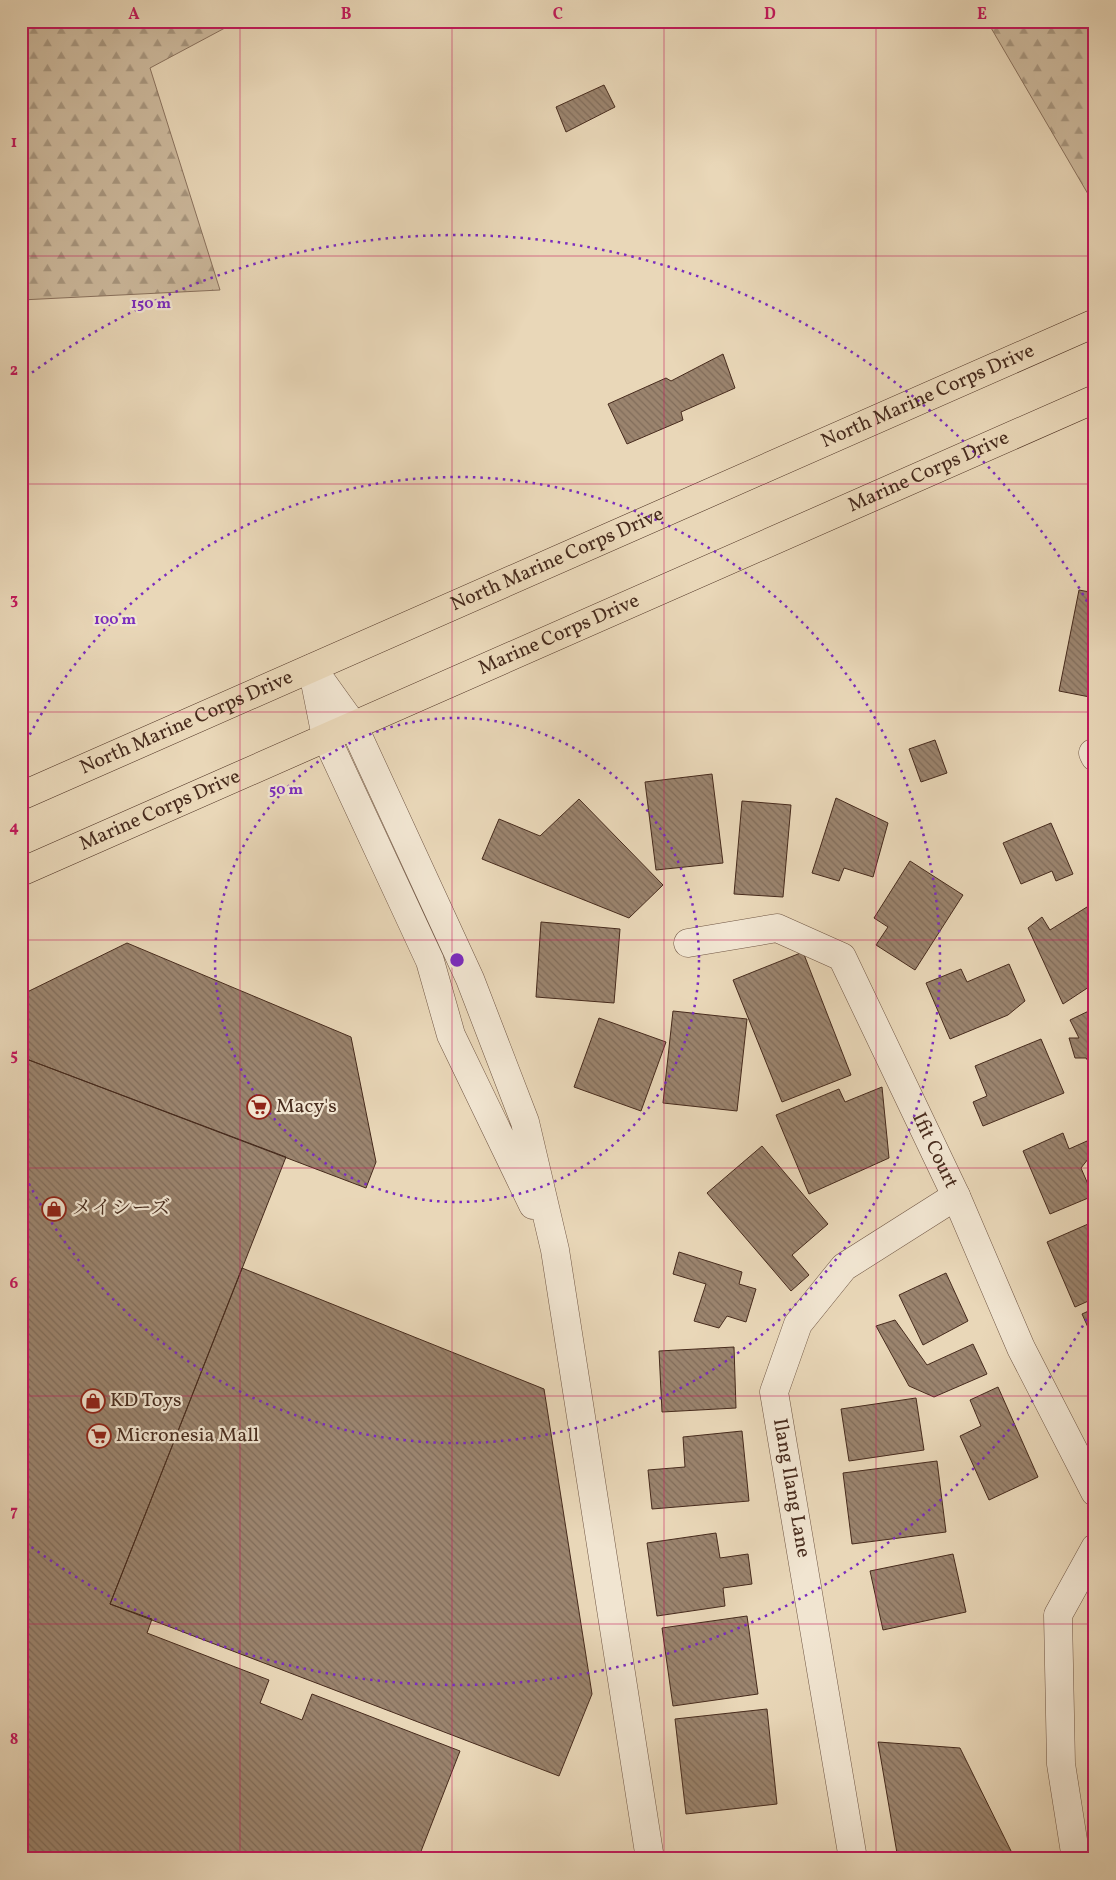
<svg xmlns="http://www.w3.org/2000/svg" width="1116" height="1880" font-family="Vollkorn,'Noto Serif JP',serif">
<defs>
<pattern id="forest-firs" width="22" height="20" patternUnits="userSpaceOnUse" patternTransform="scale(1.25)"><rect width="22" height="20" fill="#cdba9e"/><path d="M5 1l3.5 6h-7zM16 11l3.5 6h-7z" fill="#a89780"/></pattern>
<pattern id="building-back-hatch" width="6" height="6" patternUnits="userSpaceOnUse" patternTransform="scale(1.25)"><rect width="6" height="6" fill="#9b846e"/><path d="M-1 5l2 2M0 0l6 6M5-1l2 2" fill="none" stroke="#806c5a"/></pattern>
</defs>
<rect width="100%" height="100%" fill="#e9d7b8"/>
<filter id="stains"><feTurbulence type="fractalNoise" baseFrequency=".004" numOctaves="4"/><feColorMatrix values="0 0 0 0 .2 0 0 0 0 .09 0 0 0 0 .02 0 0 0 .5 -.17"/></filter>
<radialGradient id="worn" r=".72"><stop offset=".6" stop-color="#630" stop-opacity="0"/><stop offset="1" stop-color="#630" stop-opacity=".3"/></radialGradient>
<path fill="url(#forest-firs)" stroke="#8a725e" d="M21,21H238L150,68L220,290L21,300Z
M987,21H1095V206Z"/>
<path fill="url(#building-back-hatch)" stroke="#472b1d" d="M604,85L615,107L566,132L556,107Z
M723,354L735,388L681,412L683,420L627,444L608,404L666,378L671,381Z
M1079,590L1095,593V698L1059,691Z
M935,740L947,773L921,782L909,749Z
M712,774L723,863L656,870L645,782Z
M836,798L888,823L873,877L844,868L839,881L812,873Z
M579,799L663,885L629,918L482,859L499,819L540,836Z
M742,801L791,805L783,897L734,894Z
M1051,823L1073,874L1056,881L1052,871L1021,884L1003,843Z
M910,861L963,895L915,970L876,945L888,927L874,918Z
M1095,902V983L1063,1004L1028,928L1042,917L1050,930Z
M541,922L620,929L614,1003L536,997Z
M127,943L351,1037L376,1162L366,1188L21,1057V995Z
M803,952L851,1075L782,1102L733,980Z
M1009,964L1025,1001L1008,1015L950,1039L926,983L961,969L967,982Z
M1095,1008V1071L1086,1058H1075L1069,1038H1079L1070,1020Z
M673,1011L747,1019L737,1111L663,1103Z
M599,1018L666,1042L641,1111L574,1087Z
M1041,1039L1064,1093L983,1126L973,1102L987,1096L975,1066Z
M21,1057L286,1157L110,1604L152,1619L147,1633L269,1680L260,1703L302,1720L312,1694L460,1751L418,1859H21Z
M882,1087L889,1158L809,1194L776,1115L839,1089L845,1102Z
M1063,1133L1069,1149L1087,1141L1092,1154L1081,1168L1093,1196L1050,1214L1023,1151Z
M762,1146L828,1224L792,1255L809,1275L791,1291L707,1193Z
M1095,1221V1298L1075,1307L1047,1242Z
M679,1252L742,1272L739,1284L756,1289L746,1322L727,1316L719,1328L694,1321L706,1284L673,1274Z
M242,1268L544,1389L592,1694L559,1776L110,1604Z
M946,1273L968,1321L923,1345L899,1295Z
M1095,1308V1343L1082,1314Z
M895,1320L927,1365L973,1344L987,1374L934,1397L909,1386L876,1326Z
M734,1347L736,1408L662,1412L659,1351Z
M998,1387L1038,1477L989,1500L960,1436L981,1426L970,1400Z
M916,1398L924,1450L849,1461L841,1409Z
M742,1431L749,1501L652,1509L648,1470L685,1467L683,1437Z
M937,1461L946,1532L852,1544L843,1473Z
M716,1533L720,1558L748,1554L752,1584L723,1588L725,1606L657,1616L647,1543Z
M953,1554L966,1612L883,1630L870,1571Z
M747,1616L758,1694L673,1706L662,1628Z
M767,1709L777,1804L686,1814L675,1719Z
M878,1742L960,1748L1015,1859H898Z"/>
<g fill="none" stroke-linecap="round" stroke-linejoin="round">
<g stroke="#705644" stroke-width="29">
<g id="minor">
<path d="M1093,753L1095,757"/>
<path id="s1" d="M688,943L777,928L842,957L956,1196L1021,1348L1095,1492"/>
<path d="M853,1859L774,1392L798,1324L844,1267L956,1196"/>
<path d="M1076,1859L1061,1764L1058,1615L1095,1548"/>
</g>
</g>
<g stroke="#705644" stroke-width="29">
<path id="tertiary" d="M312,668L353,725L470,979L525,1122L555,1250L650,1859
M314,677L326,737L430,961L451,1035L533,1205"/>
</g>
<g stroke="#472b1d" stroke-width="29">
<g id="primary">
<path id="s2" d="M21,796L1095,323"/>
<path id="s3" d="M21,872L1095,399"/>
</g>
</g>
<use href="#minor" stroke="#f1e5d1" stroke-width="28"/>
<use href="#tertiary" stroke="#f1e5d1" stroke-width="28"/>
<use href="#primary" stroke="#e9d7b8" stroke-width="28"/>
</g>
<path fill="none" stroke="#c2185b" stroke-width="1" stroke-opacity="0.55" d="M240,21V1859M452,21V1859M664,21V1859M876,21V1859M21,256H1095M21,484H1095M21,712H1095M21,940H1095M21,1168H1095M21,1396H1095M21,1624H1095"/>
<g fill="none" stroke="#7b2cbf" stroke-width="2.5" stroke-dasharray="2.5 5">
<circle cx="457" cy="960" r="242"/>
<path d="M23 748A483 483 0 1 1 23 1172"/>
<path d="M1094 1306A725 725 0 0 1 26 1543M26 377A725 725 0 0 1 1094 614"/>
</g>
<defs>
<g id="supermarket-ring" transform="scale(1.25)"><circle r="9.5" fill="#f1e5d1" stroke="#8f2418" stroke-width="1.5"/><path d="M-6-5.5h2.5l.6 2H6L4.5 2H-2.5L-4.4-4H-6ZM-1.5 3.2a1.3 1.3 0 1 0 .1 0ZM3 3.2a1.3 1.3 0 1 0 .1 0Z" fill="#8f2418"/></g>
<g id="shop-ring" transform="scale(1.25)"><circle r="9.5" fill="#f1e5d1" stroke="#8f2418" stroke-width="1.5"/><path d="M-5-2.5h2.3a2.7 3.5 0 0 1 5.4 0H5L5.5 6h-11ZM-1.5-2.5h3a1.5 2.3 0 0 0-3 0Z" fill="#8f2418"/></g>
</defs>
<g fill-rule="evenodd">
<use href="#supermarket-ring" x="259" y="1107"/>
<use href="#shop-ring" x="54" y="1209"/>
<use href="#shop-ring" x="93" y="1401"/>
<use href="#supermarket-ring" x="99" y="1436"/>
</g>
<g text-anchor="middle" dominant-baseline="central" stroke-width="4.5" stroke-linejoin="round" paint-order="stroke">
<g font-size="20" fill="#472b1d" stroke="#f1e5d1">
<text stroke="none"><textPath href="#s2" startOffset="991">North Marine Corps Drive</textPath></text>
<text stroke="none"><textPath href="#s3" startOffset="992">Marine Corps Drive</textPath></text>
<text stroke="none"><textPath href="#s2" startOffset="586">North Marine Corps Drive</textPath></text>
<text stroke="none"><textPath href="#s3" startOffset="588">Marine Corps Drive</textPath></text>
<text stroke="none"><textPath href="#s2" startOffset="181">North Marine Corps Drive</textPath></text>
<text stroke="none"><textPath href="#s3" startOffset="152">Marine Corps Drive</textPath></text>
<text stroke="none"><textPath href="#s1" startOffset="376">Ifit Court</textPath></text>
<text transform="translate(791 1488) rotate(80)">Ilang Ilang Lane</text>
</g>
<g font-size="20" fill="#472b1d" stroke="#f1e5d1" text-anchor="start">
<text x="276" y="1107">Macy's</text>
<text x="72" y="1209">メイシーズ</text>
<text x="110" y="1401">KD Toys</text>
<text x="116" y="1436">Micronesia Mall</text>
</g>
</g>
<circle cx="457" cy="960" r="8" fill="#7b2cbf" stroke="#f1e5d1" stroke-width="2.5"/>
<g font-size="15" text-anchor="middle" font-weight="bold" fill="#7b2cbf" stroke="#f1e5d1" stroke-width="4.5" stroke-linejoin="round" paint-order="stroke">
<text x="151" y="308">150 m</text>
<text x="115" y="624">100 m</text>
<text x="286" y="794">50 m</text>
</g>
<rect width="1116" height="1880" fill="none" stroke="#e9d7b8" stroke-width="55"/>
<rect x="28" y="28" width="1060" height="1824" fill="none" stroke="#c2185b" stroke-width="2"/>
<g font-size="16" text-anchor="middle" font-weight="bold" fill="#c2185b">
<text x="134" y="19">A</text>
<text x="346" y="19">B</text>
<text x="558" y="19">C</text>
<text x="770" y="19">D</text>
<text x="982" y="19">E</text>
<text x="14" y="147">1</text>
<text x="14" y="375">2</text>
<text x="14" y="604">3</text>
<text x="14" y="832">4</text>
<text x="14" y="1060">5</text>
<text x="14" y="1288">6</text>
<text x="14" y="1516">7</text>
<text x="14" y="1744">8</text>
</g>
<rect width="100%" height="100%" filter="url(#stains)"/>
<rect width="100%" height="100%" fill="url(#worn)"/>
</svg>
